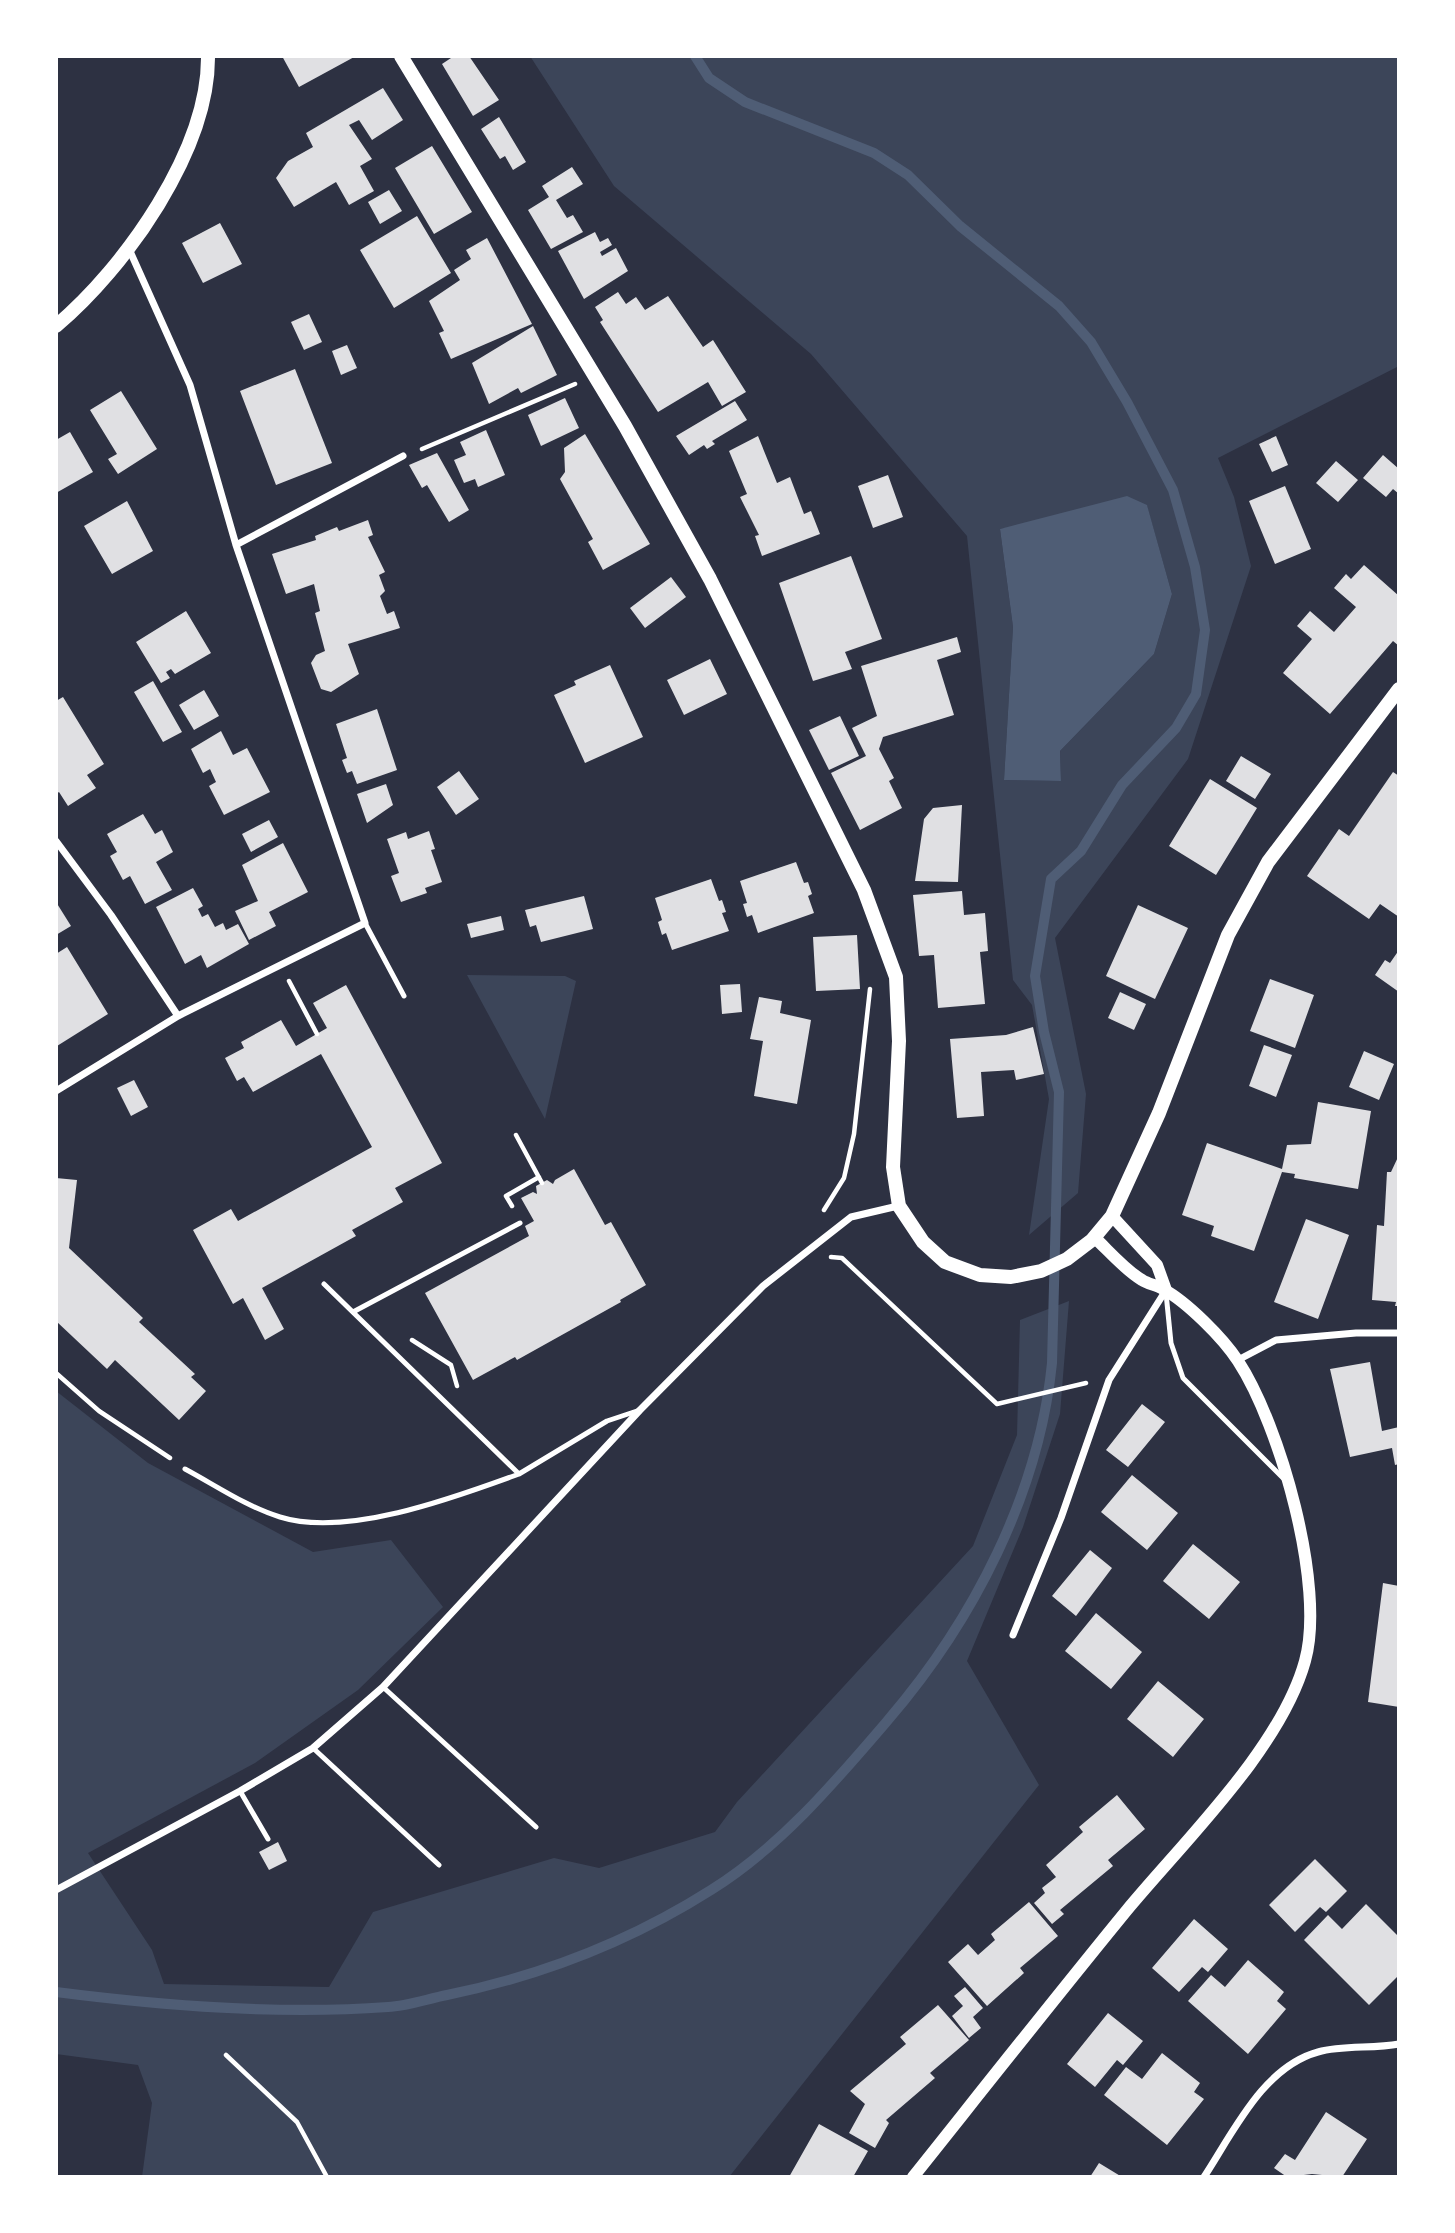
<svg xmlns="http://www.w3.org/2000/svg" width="1455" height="2233" font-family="'Roboto Condensed',sans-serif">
<rect width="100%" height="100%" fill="#2d3142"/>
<path fill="#3c4559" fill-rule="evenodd" d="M530,56H1399V366L1218,458L1234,497L1251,566L1188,759L1055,938L1086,1094L1078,1193L1029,1235L1049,1099L1032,1005L1013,980L967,536L811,354L614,186ZM1147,506L1172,594L1154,654L1060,751L1061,781L1004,780L1013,627L1000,529Z
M467,975L565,976L576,981L545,1119Z
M1069,1301L1060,1414L1023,1527L967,1661L1039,1785L729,2177H142L152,2103L138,2065L56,2054V1391L148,1463L313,1552L391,1540L443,1607L358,1690L255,1763L88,1853L152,1950L164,1984L329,1987L373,1912L554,1858L599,1868L715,1832L737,1802L973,1546L1017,1435L1020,1320Z"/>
<path fill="#4f5d75" d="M1127,496L1147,505L1172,594L1154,654L1060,751L1061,781L1004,780L1013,627L1000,529Z"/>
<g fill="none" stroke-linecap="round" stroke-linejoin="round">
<path stroke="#4f5d75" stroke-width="10" d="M56,1992C165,2006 278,2015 388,2007C407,2006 427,1999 447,1995C540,1976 629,1942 711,1890C780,1847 835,1782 888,1720C973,1621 1039,1494 1052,1363L1059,1092L1044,1032L1035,976L1051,879L1081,851L1122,785L1176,728L1196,694L1205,630L1195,567L1173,490L1127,402L1091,342L1059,306L960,226L908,175L874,153L745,102L709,78L695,56"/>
</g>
<path fill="#e0e0e3" d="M282,56H356L299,87Z
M454,56H469L499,100L473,116L442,64Z
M383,88L403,120L372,140L359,120L349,125L372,159L360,166L374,191L349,205L336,182L294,207L276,178L288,161L313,147L306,133Z
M499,117L526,162L513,170L505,156L500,159L481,129Z
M432,146L472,212L434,234L395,168Z
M572,167L583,184L556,200L567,218L573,215L583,232L551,249L528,210L549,197L542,186Z
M389,190L402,211L380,224L368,202Z
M417,216L451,273L394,308L360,250Z
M220,223L242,264L203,283L182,243Z
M595,232L600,242L608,238L612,245L600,252L602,256L616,248L628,271L584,299L558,251Z
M487,238L532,324L451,359L439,333L444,331L429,301L460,280L454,270L471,259L466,250Z
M618,292L626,304L636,297L645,310L668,296L703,347L713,340L746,392L722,406L708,382L658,412L600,322L603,320L595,307Z
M309,314L322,342L304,350L291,322Z
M533,326L557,375L521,393L518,388L489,404L472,363Z
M347,345L357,368L341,375L332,351Z
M295,369L332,463L276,485L240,391Z
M121,391L157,449L118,474L108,459L117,454L90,410Z
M565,398L579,428L541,446L528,415Z
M735,401L747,420L712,441L715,444L707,449L704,445L689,455L676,436Z
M486,430L505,475L478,487L475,479L464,483L454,460L466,455L460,442Z
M70,432L93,472L56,493V440Z
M585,434L650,544L603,570L588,542L593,539L560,479L565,472L564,448Z
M758,436L777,483L790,477L804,514L811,511L820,534L762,556L755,536L759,535L740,497L747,494L729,451Z
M1276,436L1288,465L1272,472L1259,444Z
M437,453L469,510L449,522L427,485L422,488L409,465Z
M1383,455L1399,469V494L1393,489L1386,497L1363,478Z
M1336,461L1358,480L1338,502L1316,483Z
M888,475L903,517L873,528L858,486Z
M1285,486L1311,549L1275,564L1249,501Z
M127,501L153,551L112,574L84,526Z
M368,520L373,535L368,537L385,572L379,575L385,591L380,596L387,614L394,611L400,628L348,644L359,674L331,692L321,689L311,663L316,655L325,651L315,613L320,611L314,584L286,594L272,554L316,540L315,536L337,527L339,531Z
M851,556L882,639L845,652L852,669L813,681L779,583Z
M1364,565L1399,596V646L1393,641L1330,714L1283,673L1312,639L1297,626L1310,611L1334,632L1356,607L1334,588L1346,574L1351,579Z
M671,577L686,597L645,628L630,608Z
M186,611L211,653L175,674L171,669L166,672L170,678L161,683L136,642Z
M957,637L961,652L937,660L954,715L883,737L879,749L894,778L889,781L902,808L860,830L831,773L866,756L852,728L877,716L861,666Z
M710,659L727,694L684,715L667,680Z
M610,665L643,737L585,763L554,695L576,685L574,681Z
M153,681L182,732L163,742L134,692Z
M204,690L219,716L194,730L179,705Z
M63,697L104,764L87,775L96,788L68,806L59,792L56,794V701Z
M377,709L397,770L357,784L352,771L347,773L342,760L347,758L336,724Z
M840,716L859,756L829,770L809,730Z
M221,731L233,755L247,748L270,792L224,815L209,786L216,782L210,769L203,773L191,749Z
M1241,756L1271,774L1255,799L1226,781Z
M459,771L479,799L456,815L437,787Z
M1393,772L1399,776V917L1380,904L1369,919L1307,876L1339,829L1349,836Z
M1210,779L1257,808L1216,875L1169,846Z
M386,784L393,805L367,823L357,794Z
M962,805L958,882L915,881L924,819L933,808Z
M143,814L155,834L162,830L173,852L156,862L172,890L145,904L130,876L123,880L110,856L117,852L107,834Z
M269,820L278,837L251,852L242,834Z
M429,831L435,849L431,850L442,882L425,888L427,893L401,902L391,876L399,873L387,839L406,832L408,839Z
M283,843L308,892L269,912L276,926L249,940L235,911L258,901L242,865Z
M796,862L804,883L808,882L812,894L808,896L814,913L758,933L752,915L747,917L743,904L747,903L740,881Z
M711,879L719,901L722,900L726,912L722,913L729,931L672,950L666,933L662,935L658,922L662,920L655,898Z
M193,888L203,906L198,909L202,917L208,914L215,927L223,923L226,930L238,924L249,944L207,968L201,955L185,964L156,907Z
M962,891L964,915L985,913L988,951L980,952L985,1004L938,1008L934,955L919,956L913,895Z
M584,896L593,929L541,942L536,925L530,927L525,910Z
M56,902L71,926L56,935Z
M1138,905L1188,928L1155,999L1106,976Z
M501,916L504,930L471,938L467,924Z
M857,935L860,989L816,991L813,937Z
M67,947L108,1014L57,1046L56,954Z
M1399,950V992L1375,975L1385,960L1390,963Z
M1270,979L1314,995L1295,1048L1250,1031Z
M740,984L742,1012L722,1014L720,985Z
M346,985L442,1163L395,1188L403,1202L352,1230L356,1236L262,1288L284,1329L265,1340L243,1298L233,1304L193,1230L231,1209L238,1221L372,1147L321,1054L253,1092L244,1077L237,1081L225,1058L244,1048L241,1042L281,1020L296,1046L327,1028L313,1003Z
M1120,992L1146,1004L1134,1030L1108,1018Z
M759,997L782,1001L780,1013L811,1020L797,1104L754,1096L763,1041L750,1039Z
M1033,1027L1044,1074L1016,1080L1014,1070L981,1072L984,1116L957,1118L950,1039L1006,1035Z
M1264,1045L1292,1055L1276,1097L1249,1086Z
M1364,1051L1394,1064L1379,1100L1349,1087Z
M134,1080L148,1107L131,1116L117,1088Z
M1318,1102L1371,1111L1358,1189L1294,1178L1295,1174L1282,1172L1254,1251L1211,1236L1214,1226L1182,1215L1207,1143L1282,1169L1287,1145L1311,1144Z
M1399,1155V1306H1395L1396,1302L1372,1300L1377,1225L1384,1226L1387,1172H1391Z
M574,1169L605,1225L611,1222L646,1285L620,1300L621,1302L517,1360L515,1357L473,1380L425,1293L529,1236L525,1226L534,1221L521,1198L533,1192L537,1194L536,1186L547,1180L553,1184L555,1180Z
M56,1178L77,1180L69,1248L143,1318L139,1322L195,1374L191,1377L206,1391L179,1420L115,1360L107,1369L56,1321Z
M1306,1219L1349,1235L1318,1319L1274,1302Z
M1370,1362L1382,1431L1399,1427V1464L1395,1465L1392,1448L1350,1457L1330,1369Z
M1142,1404L1165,1422L1128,1467L1106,1450Z
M1132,1475L1178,1513L1147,1550L1101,1512Z
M1193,1544L1240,1582L1209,1619L1163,1581Z
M1090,1550L1112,1568L1076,1616L1052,1596Z
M1383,1583L1399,1586V1707L1368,1702Z
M1096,1613L1142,1652L1111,1689L1065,1651Z
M1158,1681L1204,1719L1173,1757L1127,1719Z
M1117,1795L1145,1829L1108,1860L1113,1866L1060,1910L1064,1914L1052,1924L1034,1903L1045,1893L1042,1888L1056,1877L1046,1865L1083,1832L1079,1827Z
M278,1842L287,1861L269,1870L259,1852Z
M1315,1859L1347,1891L1326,1912L1320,1907L1295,1932L1269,1905Z
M1029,1902L1058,1936L1020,1968L1024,1973L987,2006L948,1962L968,1944L978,1955L995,1940L991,1934Z
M1366,1904L1399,1937V1975L1369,2005L1304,1940L1328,1915L1342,1929Z
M1194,1919L1228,1949L1208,1972L1202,1967L1179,1992L1152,1968Z
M1248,1960L1284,1992L1277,2001L1286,2009L1248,2054L1188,2001L1211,1975L1225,1987Z
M965,1987L983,2008L973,2017L981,2028L969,2038L952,2016L963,2006L954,1996Z
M938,2005L969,2040L930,2073L935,2078L886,2120L889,2123L875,2148L849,2133L865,2104L850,2091L906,2044L900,2037Z
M1108,2013L1143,2041L1123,2065L1117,2060L1095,2087L1067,2064Z
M1162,2053L1200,2083L1194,2092L1204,2099L1167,2145L1104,2095L1126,2067L1142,2079Z
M1326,2112L1367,2139L1342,2177L1312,2174L1287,2177L1274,2168L1285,2154L1295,2160Z
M819,2124L868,2151L853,2177H789Z
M1099,2163L1122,2177H1090Z"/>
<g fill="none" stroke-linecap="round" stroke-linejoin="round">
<path stroke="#fff" stroke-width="4.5" d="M422,449L575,384
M289,981L317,1034
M516,1135L542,1183
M512,1206L506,1196L539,1177
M824,1210L844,1178L854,1134L870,989
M831,1257L842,1258L997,1404L1086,1383
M412,1340L451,1365L457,1386
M56,1373L99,1411L170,1458
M226,2055L297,2122L327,2177"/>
<path stroke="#fff" stroke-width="5" d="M365,923L404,996
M324,1284L519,1474L607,1421L637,1411
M1166,1293L1171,1343L1183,1378L1283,1478
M353,1312L520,1223
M185,1469C215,1485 247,1507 280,1517C347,1538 456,1497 519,1474
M383,1687L536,1827
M313,1748L439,1865
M240,1791L268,1839"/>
<path stroke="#fff" stroke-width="7" d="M236,545L403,456
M56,841L111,915L178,1016
M56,1091L178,1016L365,923L236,545L190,385L129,249
M1238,1360L1276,1340L1356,1333H1399
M1013,1635L1061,1518L1109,1380L1166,1290
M56,1890L240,1791L313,1748L383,1687L640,1410L763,1286L851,1217L898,1206
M1204,2177C1233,2133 1263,2067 1318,2052C1343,2045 1373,2049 1399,2044"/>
<path stroke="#fff" stroke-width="12" d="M1112,1216L1157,1265L1166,1290
M913,2177C984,2088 1055,1998 1127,1910C1185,1840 1281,1748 1305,1661C1326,1587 1280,1425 1238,1361C1223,1338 1187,1302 1163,1289C1156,1285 1148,1284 1142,1280C1125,1270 1109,1251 1094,1237"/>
<path stroke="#fff" stroke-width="14" d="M401,56L625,426L710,579L864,890L896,977L899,1041L893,1167L899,1206L923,1242L945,1262L980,1275L1011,1277L1041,1271L1067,1259L1092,1240L1112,1216L1159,1113L1228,935L1268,862L1399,689
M56,326C125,268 209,150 208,56"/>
</g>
<rect width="1455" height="2233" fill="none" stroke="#ffffff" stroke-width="116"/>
</svg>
